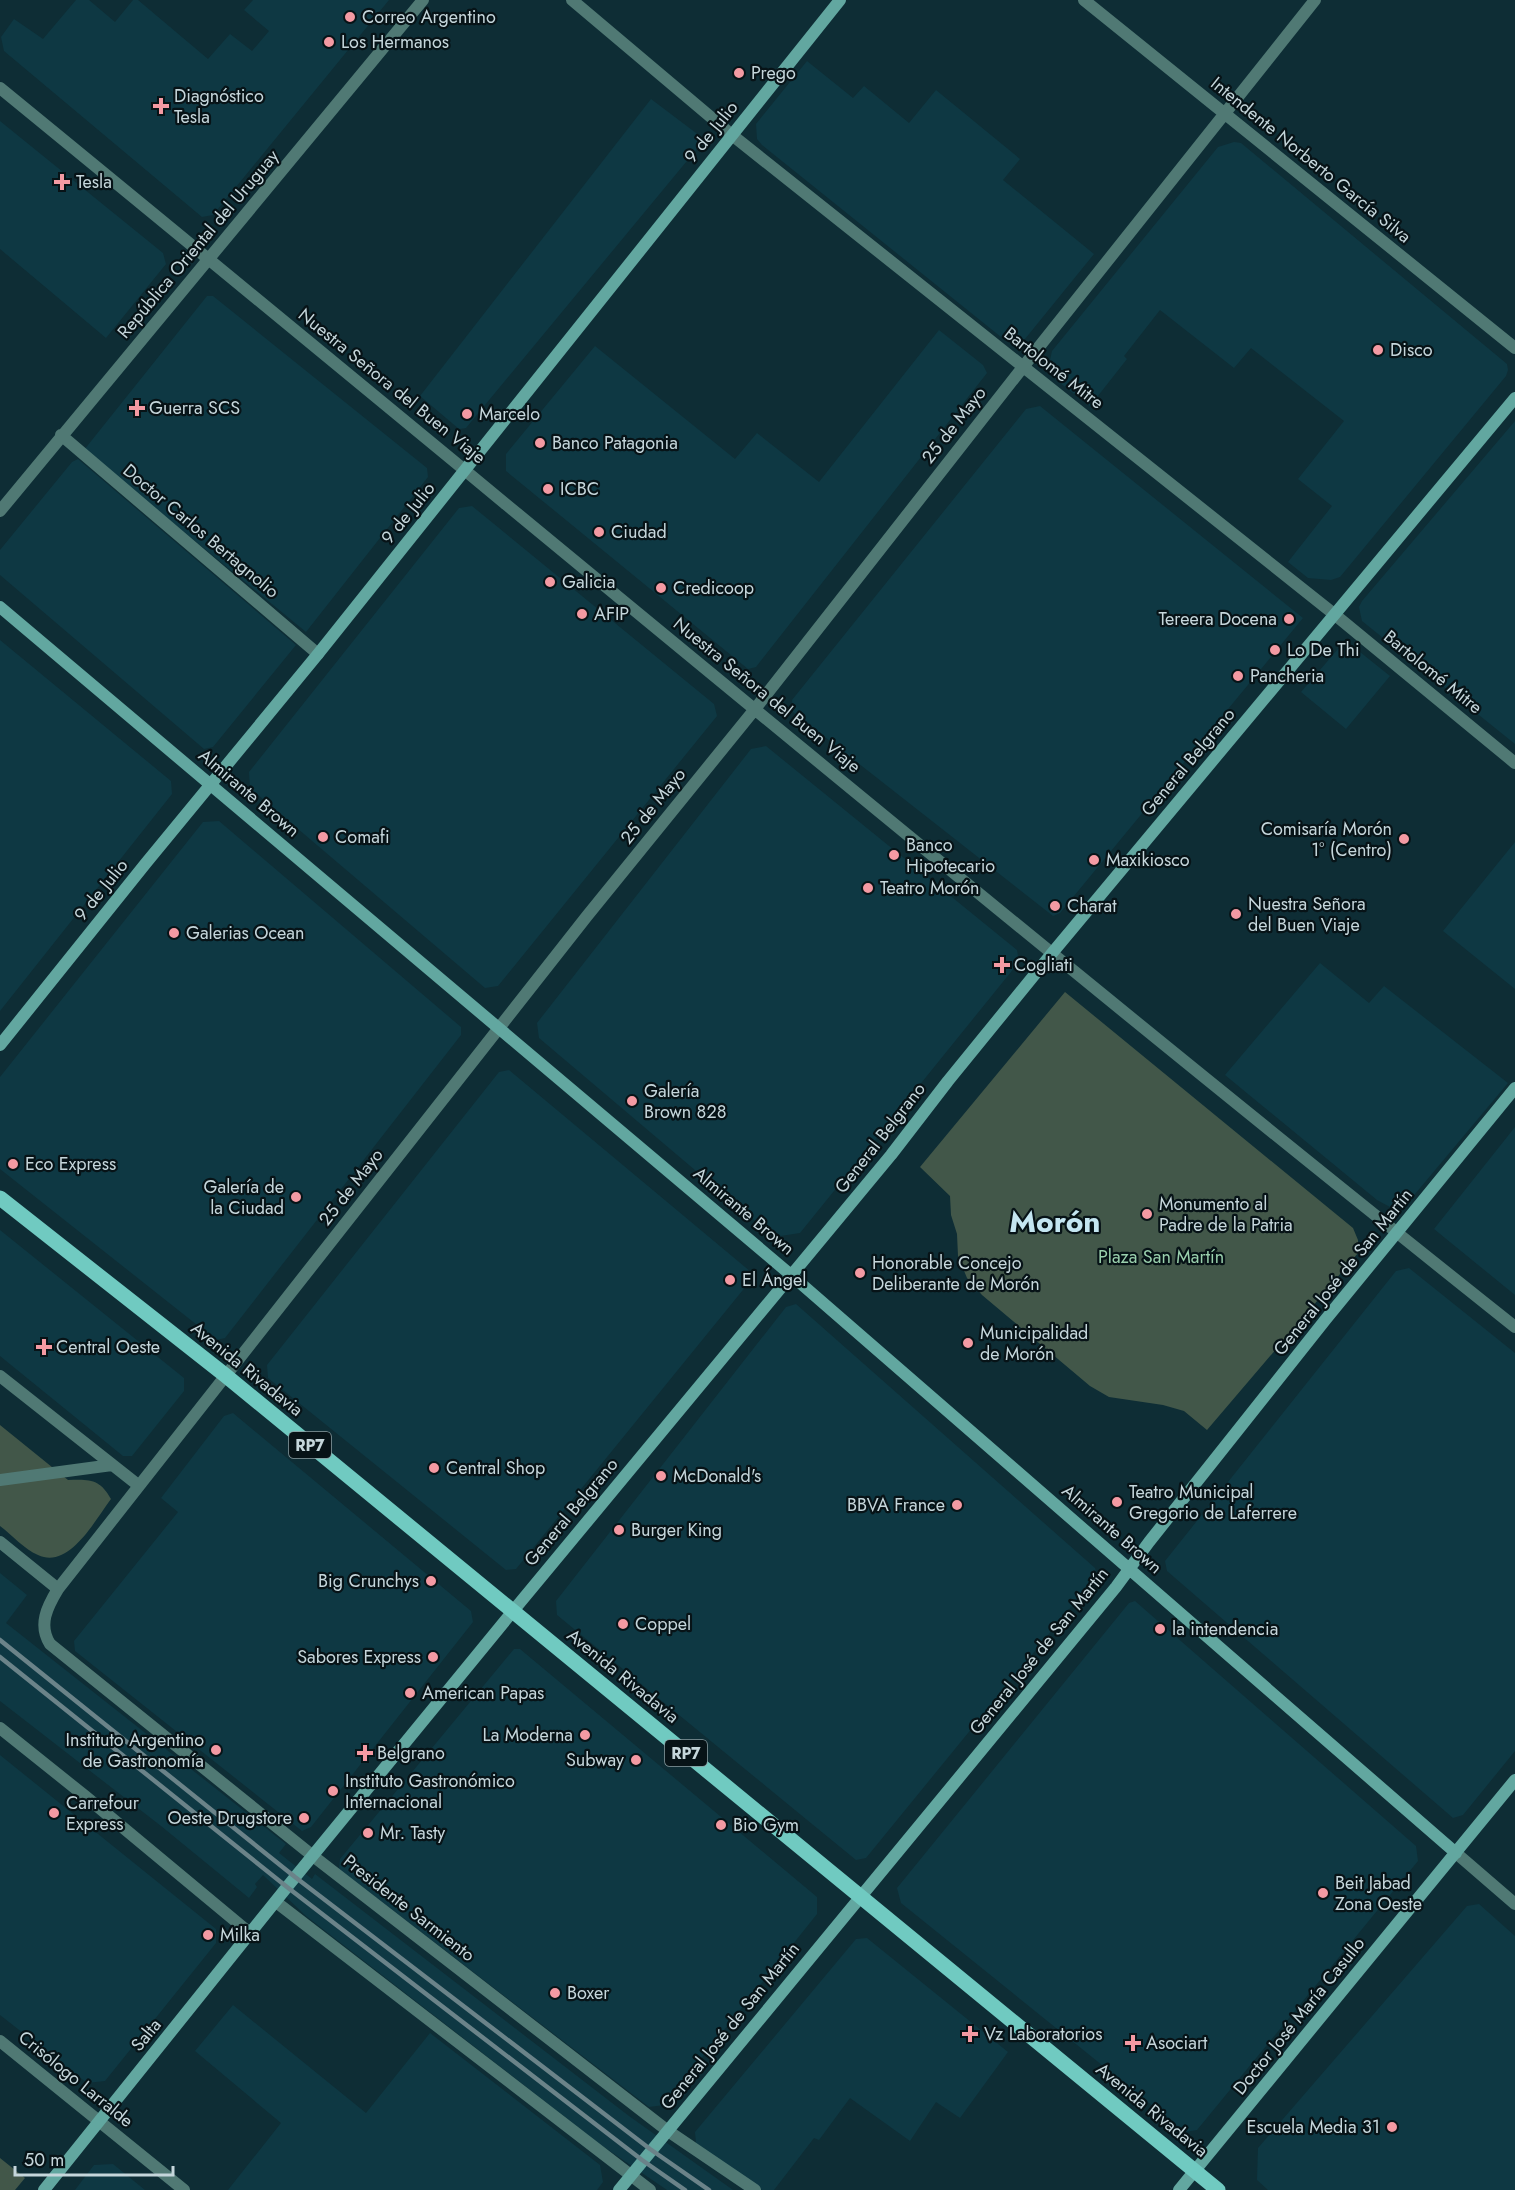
<svg xmlns="http://www.w3.org/2000/svg" width="1515" height="2190" font-family="Jost,sans-serif">
<rect width="100%" height="100%" fill="#0e2d35"/>
<path fill="#0e3843" d="M76,0H89L115,22L133,0H138L208,59L230,34L252,51L269,31L244,10L253,0H389L213,215L202,217L4,51L1,37L14,19L43,39Z
M807,61L853,98L864,86L909,123L936,90L1020,159L1003,180L1094,254L1025,339L1019,343L1006,341L762,145L757,139L756,124Z
M651,99L700,136L696,150L466,428L459,429L420,396Z
M0,121L163,253L166,264L106,338L0,249Z
M1234,142L1241,143L1507,364L1508,370L1506,376L1340,577L1331,580L1308,578L1288,562L1332,506L1298,479L1344,421L1251,348L1234,368L1160,310L1124,356L1127,359L1090,406L1051,376L1048,369L1052,351L1218,147Z
M207,296H213L427,468L428,477L306,632L84,450Z
M939,330L983,365L987,373L756,667L748,669L506,471V454L595,346L735,459L757,433L819,482Z
M1040,406L1303,618L1060,913L1053,916L793,712L792,700L1026,409Z
M1515,421V744L1362,621L1359,607L1362,601Z
M78,459L296,645L213,747L204,749L0,575V550L72,462Z
M472,506L714,704L717,716L498,986L485,988L250,788L249,772L459,508Z
M0,640L171,781L172,794L0,1011Z
M1343,646L1355,648L1390,676L1346,729L1301,692L1338,649Z
M766,746L1017,950L1019,962L800,1233L774,1237L539,1038L537,1023L751,749Z
M219,821L461,1027V1035L225,1338L216,1340L0,1169V1077L203,822Z
M1515,842V989L1443,931Z
M1320,963L1369,1003L1384,986L1508,1083L1410,1200L1401,1207H1390L1377,1200L1225,1075Z
M509,1070L751,1272V1280L516,1569L506,1570L268,1378L267,1365L499,1072Z
M1515,1127V1295L1434,1229Z
M0,1230L184,1378V1391L132,1456H123L0,1356Z
M1409,1268L1515,1353V1751L1463,1815L1453,1818L1167,1571L1165,1561L1396,1271Z
M796,1304L1095,1568L1097,1575L866,1858L856,1860L557,1615L556,1601L786,1307Z
M233,1413L471,1611L473,1622L311,1827L302,1831L75,1651L74,1641L178,1512L161,1498L224,1416Z
M0,1573L27,1595L6,1623L286,1844L279,1853L312,1879L315,1874L629,2116L733,2190H667L601,2145L306,1916L263,1875L255,1884L257,1887L249,1898L161,1826L0,1701Z
M1135,1601L1416,1846L1418,1861L1197,2130L1185,2132L901,1903L897,1888L1129,1603Z
M514,1649H520L817,1897V1914L664,2105L649,2107L339,1869L340,1859Z
M0,1755L216,1929V1943L105,2081L87,2083L0,2015Z
M1479,1904L1515,1936V2190H1268L1257,2180L1258,2148L1467,1906Z
M867,1938L1008,2052L960,2118L936,2102L910,2141L850,2098L819,2140L814,2138L774,2190H762L696,2143L695,2132L856,1939Z
M233,2005L366,2113L430,2033L600,2165L603,2182L597,2190H228L281,2123L195,2051Z
M113,2164L145,2190H75L94,2165Z"/>
<path fill="#425749" d="M1065,992L1353,1228L1358,1240V1253L1207,1430L1184,1411L1163,1405L1109,1397L1090,1386L982,1295L967,1278L958,1256L957,1234L951,1215L950,1196L920,1167Z
M0,1425L68,1480C90,1479 100,1479 111,1499C95,1520 69,1570 38,1555C24,1549 12,1535 0,1526Z
M0,2158L25,2178L15,2190H0Z"/>
<g fill="none" stroke-linecap="round" stroke-linejoin="round">
<path stroke="#507974" stroke-width="12" d="M572,0L732,135L1334,614L1515,763
M1084,0L1515,348
M0,88C505,501 1005,921 1515,1327
M61,435L318,654
M0,511L423,0
M0,1376L138,1485
M0,1480L112,1465
M0,1542L58,1589
M0,1728L85,1796L251,1934
M1456,1853L1515,1904
M276,1902L650,2190
M0,2041L184,2190
M755,2190L668,2131L313,1856L50,1644C38,1625 47,1607 58,1589L587,916L755,709L1023,367L1315,0"/>
<path stroke="#62a7a0" stroke-width="12" d="M0,607L791,1275L1456,1853
M0,1045L146,863L318,654L840,0
M44,2190L287,1887L513,1611L891,1155L948,1081L1053,952L1515,398
M619,2190L1116,1587L1149,1542L1326,1319L1515,1088
M1179,2190L1515,1780"/>
<path stroke="#70cac1" stroke-width="15" d="M0,1198L225,1375L1218,2190"/>
<path stroke="#6b8389" stroke-width="4.5" d="M0,1640L295,1877L650,2149L709,2190
M0,1657L287,1887L642,2160L685,2190"/>
</g>
<g fill="#f49aa3" stroke="#071317" stroke-width="2">
<circle cx="350" cy="17" r="6"/>
<circle cx="329" cy="42" r="6"/>
<circle cx="739" cy="73" r="6"/>
<path d="M158 97h6v6h6v6h-6v6h-6v-6h-6v-6h6z"/>
<path d="M59 173h6v6h6v6h-6v6h-6v-6h-6v-6h6z"/>
<circle cx="1378" cy="350" r="6"/>
<path d="M134 399h6v6h6v6h-6v6h-6v-6h-6v-6h6z"/>
<circle cx="467" cy="414" r="6"/>
<circle cx="540" cy="443" r="6"/>
<circle cx="548" cy="489" r="6"/>
<circle cx="599" cy="532" r="6"/>
<circle cx="550" cy="582" r="6"/>
<circle cx="661" cy="588" r="6"/>
<circle cx="582" cy="614" r="6"/>
<circle cx="1289" cy="619" r="6"/>
<circle cx="1275" cy="650" r="6"/>
<circle cx="1238" cy="676" r="6"/>
<circle cx="323" cy="837" r="6"/>
<circle cx="1404" cy="839" r="6"/>
<circle cx="894" cy="855" r="6"/>
<circle cx="1094" cy="860" r="6"/>
<circle cx="868" cy="888" r="6"/>
<circle cx="1055" cy="906" r="6"/>
<circle cx="1236" cy="914" r="6"/>
<circle cx="174" cy="933" r="6"/>
<path d="M999 956h6v6h6v6h-6v6h-6v-6h-6v-6h6z"/>
<circle cx="632" cy="1101" r="6"/>
<circle cx="13" cy="1164" r="6"/>
<circle cx="296" cy="1197" r="6"/>
<circle cx="1147" cy="1214" r="6"/>
<circle cx="860" cy="1273" r="6"/>
<circle cx="730" cy="1280" r="6"/>
<circle cx="968" cy="1343" r="6"/>
<path d="M41 1338h6v6h6v6h-6v6h-6v-6h-6v-6h6z"/>
<circle cx="434" cy="1468" r="6"/>
<circle cx="661" cy="1476" r="6"/>
<circle cx="1117" cy="1502" r="6"/>
<circle cx="957" cy="1505" r="6"/>
<circle cx="619" cy="1530" r="6"/>
<circle cx="431" cy="1581" r="6"/>
<circle cx="623" cy="1624" r="6"/>
<circle cx="1160" cy="1629" r="6"/>
<circle cx="433" cy="1657" r="6"/>
<circle cx="410" cy="1693" r="6"/>
<circle cx="585" cy="1735" r="6"/>
<circle cx="216" cy="1750" r="6"/>
<path d="M362 1744h6v6h6v6h-6v6h-6v-6h-6v-6h6z"/>
<circle cx="636" cy="1760" r="6"/>
<circle cx="333" cy="1791" r="6"/>
<circle cx="54" cy="1813" r="6"/>
<circle cx="304" cy="1818" r="6"/>
<circle cx="721" cy="1825" r="6"/>
<circle cx="368" cy="1833" r="6"/>
<circle cx="1323" cy="1893" r="6"/>
<circle cx="208" cy="1935" r="6"/>
<circle cx="555" cy="1993" r="6"/>
<path d="M967 2025h6v6h6v6h-6v6h-6v-6h-6v-6h6z"/>
<path d="M1130 2034h6v6h6v6h-6v6h-6v-6h-6v-6h6z"/>
<circle cx="1392" cy="2127" r="6"/>
</g>
<g text-anchor="middle" dominant-baseline="central" stroke-width="4.5" stroke-linejoin="round" paint-order="stroke">
<g fill="#071317" stroke="#8c9ca0" stroke-width="1.5">
<rect x="289" y="1432" width="42" height="26" rx="4.5"/>
<rect x="665" y="1740" width="42" height="26" rx="4.5"/>
</g>
<g font-size="16" font-weight="bold" fill="#c5d6db">
<text x="310" y="1445">RP7</text>
<text x="686" y="1753">RP7</text>
</g>
<g font-size="18" fill="#c5d6db" stroke="#071317" text-anchor="start">
<text x="362" y="17">Correo Argentino</text>
<text x="341" y="42">Los Hermanos</text>
<text x="751" y="73">Prego</text>
<text x="174" y="96">Diagnóstico<tspan x="174" dy="21">Tesla</tspan></text>
<text x="76" y="182">Tesla</text>
<text x="1390" y="350">Disco</text>
<text x="149" y="408">Guerra SCS</text>
<text x="479" y="414">Marcelo</text>
<text x="552" y="443">Banco Patagonia</text>
<text x="560" y="489">ICBC</text>
<text x="611" y="532">Ciudad</text>
<text x="562" y="582">Galicia</text>
<text x="673" y="588">Credicoop</text>
<text x="594" y="614">AFIP</text>
<text x="1277" y="619" text-anchor="end">Tereera Docena</text>
<text x="1287" y="650">Lo De Thi</text>
<text x="1250" y="676">Pancheria</text>
<text x="1392" y="829" text-anchor="end">Comisaría Morón<tspan x="1392" dy="21">1° (Centro)</tspan></text>
<text x="335" y="837">Comafi</text>
<text x="906" y="845">Banco<tspan x="906" dy="21">Hipotecario</tspan></text>
<text x="1106" y="860">Maxikiosco</text>
<text x="880" y="888">Teatro Morón</text>
<text x="1248" y="904">Nuestra Señora<tspan x="1248" dy="21">del Buen Viaje</tspan></text>
<text x="1067" y="906">Charat</text>
<text x="186" y="933">Galerias Ocean</text>
<text x="1014" y="965">Cogliati</text>
<text x="644" y="1091">Galería<tspan x="644" dy="21">Brown 828</tspan></text>
<text x="25" y="1164">Eco Express</text>
<text x="284" y="1187" text-anchor="end">Galería de<tspan x="284" dy="21">la Ciudad</tspan></text>
<text x="1159" y="1204">Monumento al<tspan x="1159" dy="21">Padre de la Patria</tspan></text>
<text x="872" y="1263">Honorable Concejo<tspan x="872" dy="21">Deliberante de Morón</tspan></text>
<text x="742" y="1280">El Ángel</text>
<text x="980" y="1333">Municipalidad<tspan x="980" dy="21">de Morón</tspan></text>
<text x="56" y="1347">Central Oeste</text>
<text x="446" y="1468">Central Shop</text>
<text x="673" y="1476">McDonald's</text>
<text x="1129" y="1492">Teatro Municipal<tspan x="1129" dy="21">Gregorio de Laferrere</tspan></text>
<text x="945" y="1505" text-anchor="end">BBVA France</text>
<text x="631" y="1530">Burger King</text>
<text x="419" y="1581" text-anchor="end">Big Crunchys</text>
<text x="635" y="1624">Coppel</text>
<text x="1172" y="1629">la intendencia</text>
<text x="421" y="1657" text-anchor="end">Sabores Express</text>
<text x="422" y="1693">American Papas</text>
<text x="573" y="1735" text-anchor="end">La Moderna</text>
<text x="204" y="1740" text-anchor="end">Instituto Argentino<tspan x="204" dy="21">de Gastronomía</tspan></text>
<text x="377" y="1753">Belgrano</text>
<text x="624" y="1760" text-anchor="end">Subway</text>
<text x="345" y="1781">Instituto Gastronómico<tspan x="345" dy="21">Internacional</tspan></text>
<text x="66" y="1803">Carrefour<tspan x="66" dy="21">Express</tspan></text>
<text x="292" y="1818" text-anchor="end">Oeste Drugstore</text>
<text x="733" y="1825">Bio Gym</text>
<text x="380" y="1833">Mr. Tasty</text>
<text x="1335" y="1883">Beit Jabad<tspan x="1335" dy="21">Zona Oeste</tspan></text>
<text x="220" y="1935">Milka</text>
<text x="567" y="1993">Boxer</text>
<text x="984" y="2034">Vz Laboratorios</text>
<text x="1146" y="2043">Asociart</text>
<text x="1380" y="2127" text-anchor="end">Escuela Media 31</text>
</g>
<g font-size="18" fill="#c5d6db" stroke="#071317">
<text transform="translate(711 132) rotate(-51)">9 de Julio</text>
<text transform="translate(1311 160) rotate(39)">Intendente Norberto García Silva</text>
<text transform="translate(198 244) rotate(-50)">República Oriental del Uruguay</text>
<text transform="translate(1054 368) rotate(38)">Bartolomé Mitre</text>
<text transform="translate(392 386) rotate(39)">Nuestra Señora del Buen Viaje</text>
<text transform="translate(954 425) rotate(-52)">25 de Mayo</text>
<text transform="translate(408 513) rotate(-51)">9 de Julio</text>
<text transform="translate(201 531) rotate(40)">Doctor Carlos Bertagnolio</text>
<text transform="translate(1433 672) rotate(39)">Bartolomé Mitre</text>
<text transform="translate(767 695) rotate(39)">Nuestra Señora del Buen Viaje</text>
<text transform="translate(1188 762) rotate(-50)">General Belgrano</text>
<text transform="translate(249 793) rotate(40)">Almirante Brown</text>
<text transform="translate(653 806) rotate(-51)">25 de Mayo</text>
<text transform="translate(101 890) rotate(-51)">9 de Julio</text>
<text transform="translate(880 1138) rotate(-52)">General Belgrano</text>
<text transform="translate(351 1187) rotate(-52)">25 de Mayo</text>
<text transform="translate(744 1211) rotate(40)">Almirante Brown</text>
<text transform="translate(1343 1272) rotate(-51)">General José de San Martín</text>
<text transform="translate(247 1369) rotate(39)">Avenida Rivadavia</text>
<text transform="translate(571 1512) rotate(-50)">General Belgrano</text>
<text transform="translate(1112 1529) rotate(41)">Almirante Brown</text>
<text transform="translate(1039 1651) rotate(-51)">General José de San Martín</text>
<text transform="translate(623 1676) rotate(39)">Avenida Rivadavia</text>
<text transform="translate(409 1908) rotate(38)">Presidente Sarmiento</text>
<text transform="translate(1299 2016) rotate(-51)">Doctor José María Casullo</text>
<text transform="translate(730 2026) rotate(-51)">General José de San Martín</text>
<text transform="translate(146 2035) rotate(-51)">Salta</text>
<text transform="translate(76 2079) rotate(39)">Crisólogo Larralde</text>
<text transform="translate(1152 2110) rotate(39)">Avenida Rivadavia</text>
</g>
<g font-size="18" fill="#9ad0ad" stroke="#071317">
<text x="1161" y="1257">Plaza San Martín</text>
</g>
<g font-size="30" font-weight="bold" fill="#c4e6f1" stroke="#071317">
<text x="1055" y="1221">Morón</text>
</g>
</g>
<path d="M15 2166v9h158v-9" fill="none" stroke="#c5d6db" stroke-width="3"/>
<text x="24" y="2166" font-size="18" fill="#c5d6db" stroke="#071317" stroke-width="4.5" paint-order="stroke">50 m</text>
</svg>
